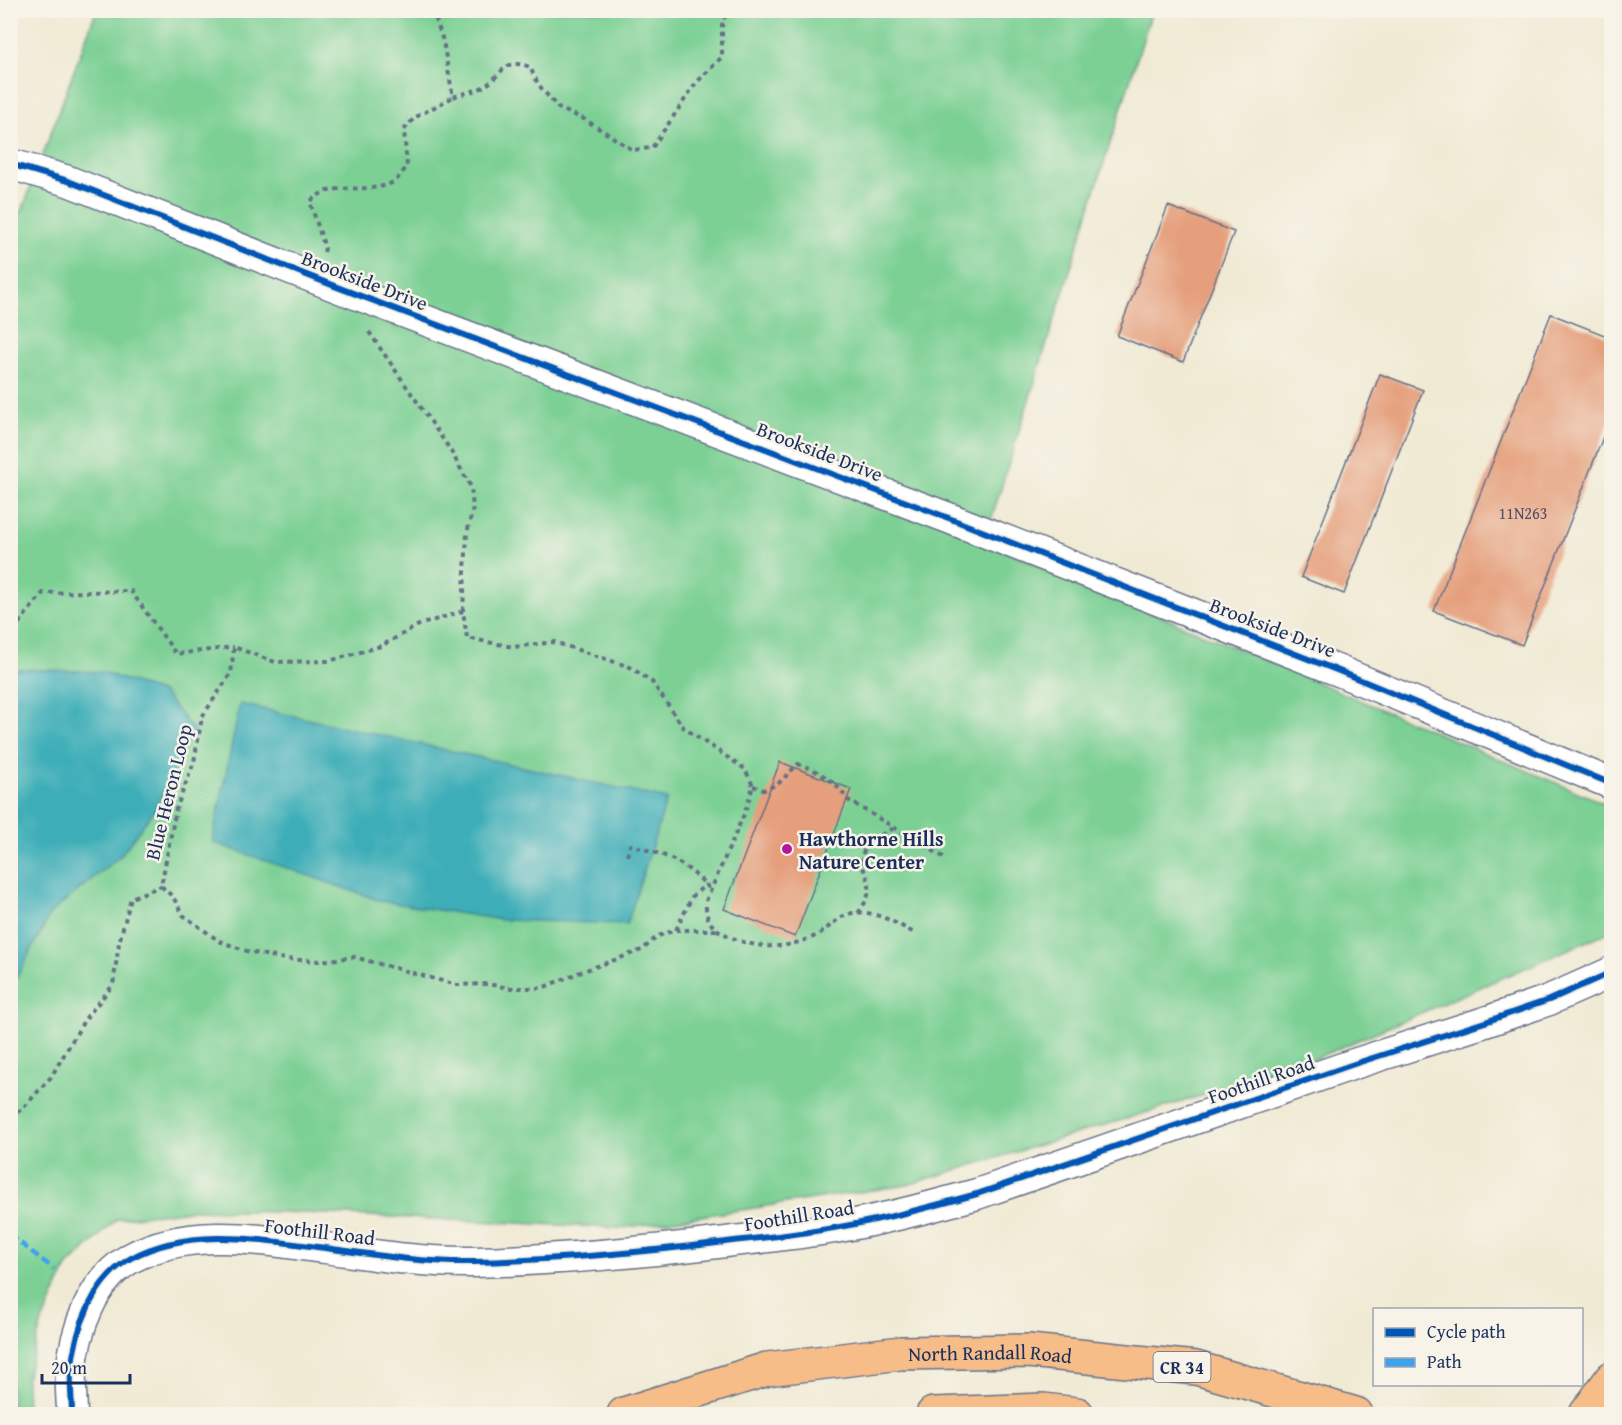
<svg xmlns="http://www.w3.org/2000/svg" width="1622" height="1425" font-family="'Gentium Book Plus',serif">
<rect width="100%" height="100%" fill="#f7f3e8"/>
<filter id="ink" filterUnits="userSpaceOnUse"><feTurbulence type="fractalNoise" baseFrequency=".0167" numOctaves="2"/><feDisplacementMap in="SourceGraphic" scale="12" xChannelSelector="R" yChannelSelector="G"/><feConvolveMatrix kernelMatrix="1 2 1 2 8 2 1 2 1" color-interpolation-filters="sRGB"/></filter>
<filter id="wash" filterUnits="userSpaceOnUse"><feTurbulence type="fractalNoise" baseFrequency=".008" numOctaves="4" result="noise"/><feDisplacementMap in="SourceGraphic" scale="24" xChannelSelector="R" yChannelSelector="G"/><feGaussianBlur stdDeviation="1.35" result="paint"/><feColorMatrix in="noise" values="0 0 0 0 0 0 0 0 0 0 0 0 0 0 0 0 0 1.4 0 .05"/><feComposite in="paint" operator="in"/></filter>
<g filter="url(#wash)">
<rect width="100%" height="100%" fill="#f0ead4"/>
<path fill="#7bd094" stroke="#4b8079" stroke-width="1.5" d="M96,11H1152L984,542L1611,806V931L1293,1068L907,1185L621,1228L283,1212L192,1210L117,1219L67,1267L42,1322L26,1379L27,1414H11V216L22,211Z"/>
<path fill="#3eaeb8" stroke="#2c6e8b" stroke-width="1.5" d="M18,669L102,672L163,693L194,731L173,770L156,808L121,855L51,913L11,988L10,673Z
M240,704L667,799L627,924L502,920L381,901L212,842Z"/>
<g id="blocks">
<path fill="#e59f7b" d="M1168,206L1234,232L1183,362L1117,336Z
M1551,314L1612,338V414L1522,645L1434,611Z
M1380,374L1423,390L1344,594L1301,577Z
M780,762L851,789L795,937L724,909Z"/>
</g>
</g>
<g filter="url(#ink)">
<use href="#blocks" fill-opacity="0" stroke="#667087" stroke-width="1.5"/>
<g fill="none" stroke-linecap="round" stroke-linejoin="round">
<g stroke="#667087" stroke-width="33">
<path id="street" d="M10,164L68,181L337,287L946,517L1339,671L1612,784
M72,1414C72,1401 70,1386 71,1373C75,1330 92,1280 131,1258C190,1226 262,1240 325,1248C374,1255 424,1263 474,1262C555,1260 636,1253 717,1243C750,1239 782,1236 815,1231C870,1223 923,1209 977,1194L1354,1064L1485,1022L1549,1000L1612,972"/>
</g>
<g stroke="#667087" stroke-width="36">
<g id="primary">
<path id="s1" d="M624,1414L767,1369L901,1353L1029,1351L1196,1368L1356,1414"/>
<path d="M933,1414L1044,1410L1077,1414"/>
</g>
</g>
<g stroke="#667087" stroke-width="36">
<path id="highway" d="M1586,1414L1612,1378"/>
</g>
<path stroke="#667087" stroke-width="4" stroke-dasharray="4.5 4.5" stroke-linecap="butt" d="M433,10L443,41L453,97C463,93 477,91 485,86C503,74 504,57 530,67L538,84L558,108L584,119L633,150L652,148L696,83L722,57V20L731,10
M324,252L325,248L310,202C332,178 370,197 395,181C399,178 403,171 407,167L404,130L414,118L453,97
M369,332L449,448L471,487L473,508L467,533L463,611L467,638L513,647L554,642L630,667L652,682L684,728L745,769L753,786L745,812L706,901C705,918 710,927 725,934C751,948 778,950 805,940C811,938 817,936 822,932C832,925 840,915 853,913C875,910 896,923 914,933
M463,611L419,625L381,646L329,661L275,662L234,647L231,673L202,717L194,762L176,809L161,886L173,897L183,915L219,941L250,952L285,959L320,961L354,957L457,985L487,984L509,988H542L578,973L642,950L658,936L676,930H716
M10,626L19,623L43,593L131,591L176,654L234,647
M753,786L764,790L778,784L798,764C821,772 834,780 848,800L945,858
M627,856L630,845C667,855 684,861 711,890
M858,913C885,879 853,872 864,851C869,840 885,833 894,828
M676,930L692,897L706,884
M10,1118L25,1106L51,1077L85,1019L113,985L119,943L131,898L161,886"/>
<use href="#street" stroke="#fff" stroke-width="30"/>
<use href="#primary" stroke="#f7bd88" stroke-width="33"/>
<use href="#highway" stroke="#f7bd88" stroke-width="33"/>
<path stroke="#3da3ed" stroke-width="4.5" stroke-dasharray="9 4.5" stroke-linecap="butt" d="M10,1235L54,1269"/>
<g stroke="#f7f3e8" stroke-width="10">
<path id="cycleway" d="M10,164L68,181L337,287L946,517L1339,671L1612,784
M72,1414C72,1401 70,1386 71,1373C75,1330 92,1280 131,1258C190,1226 262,1240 325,1248C374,1255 424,1263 474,1262C555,1260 636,1253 717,1243C750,1239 782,1236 815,1231C870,1223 923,1209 977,1194L1354,1064L1485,1022L1549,1000L1612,972"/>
</g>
<use href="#cycleway" stroke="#0057b8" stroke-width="6"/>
</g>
</g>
<circle fill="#b5179e" stroke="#f7f3e8" stroke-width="2" cx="787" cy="849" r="6"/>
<g text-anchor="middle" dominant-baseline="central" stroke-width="5" stroke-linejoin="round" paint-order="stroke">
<g font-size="16" fill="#4e4b65">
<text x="1523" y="513">11N263</text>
</g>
<rect fill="#f7f3e8" stroke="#5d6a87" stroke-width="1.5" x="1153.5" y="1352" width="57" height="30" rx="4.5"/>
<g font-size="18" font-weight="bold" fill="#1b2f5e">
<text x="1182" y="1367">CR 34</text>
</g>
<g font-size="20" fill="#1b2f5e" stroke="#f7f3e8">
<text transform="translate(365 280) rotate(21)">Brookside Drive</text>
<text transform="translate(820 451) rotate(21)">Brookside Drive</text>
<text transform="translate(1273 627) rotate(21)">Brookside Drive</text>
<text transform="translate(168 792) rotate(-76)">Blue Heron Loop</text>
<text transform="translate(1261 1079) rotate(-19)">Foothill Road</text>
<text transform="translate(799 1215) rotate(-9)">Foothill Road</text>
<text transform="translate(320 1231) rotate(7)">Foothill Road</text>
<text stroke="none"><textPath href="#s1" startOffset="374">North Randall Road</textPath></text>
</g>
<g font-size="20" font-weight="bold" fill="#1b2f5e" stroke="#f7f3e8" text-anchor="start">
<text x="799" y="838">Hawthorne Hills<tspan x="799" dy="23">Nature Center</tspan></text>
</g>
</g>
<rect width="1622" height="1425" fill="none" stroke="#f7f3e8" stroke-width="36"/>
<rect x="1373" y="1308" width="210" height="78" fill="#f7f3e8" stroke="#9fa5b1" stroke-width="1.5"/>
<rect x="1385" y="1328" width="30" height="9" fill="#0057b8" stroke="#9fa5b1" stroke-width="1.5"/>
<text x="1427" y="1338" font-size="18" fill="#1b2f5e">Cycle path</text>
<rect x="1385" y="1358" width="30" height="9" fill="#3da3ed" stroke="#9fa5b1" stroke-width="1.5"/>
<text x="1427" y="1368" font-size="18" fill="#1b2f5e">Path</text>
<path d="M42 1374v9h88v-9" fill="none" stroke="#1b2f5e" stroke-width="3"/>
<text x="51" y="1374" font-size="18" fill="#1b2f5e" stroke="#f7f3e8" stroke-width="4.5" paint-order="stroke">20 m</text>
</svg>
